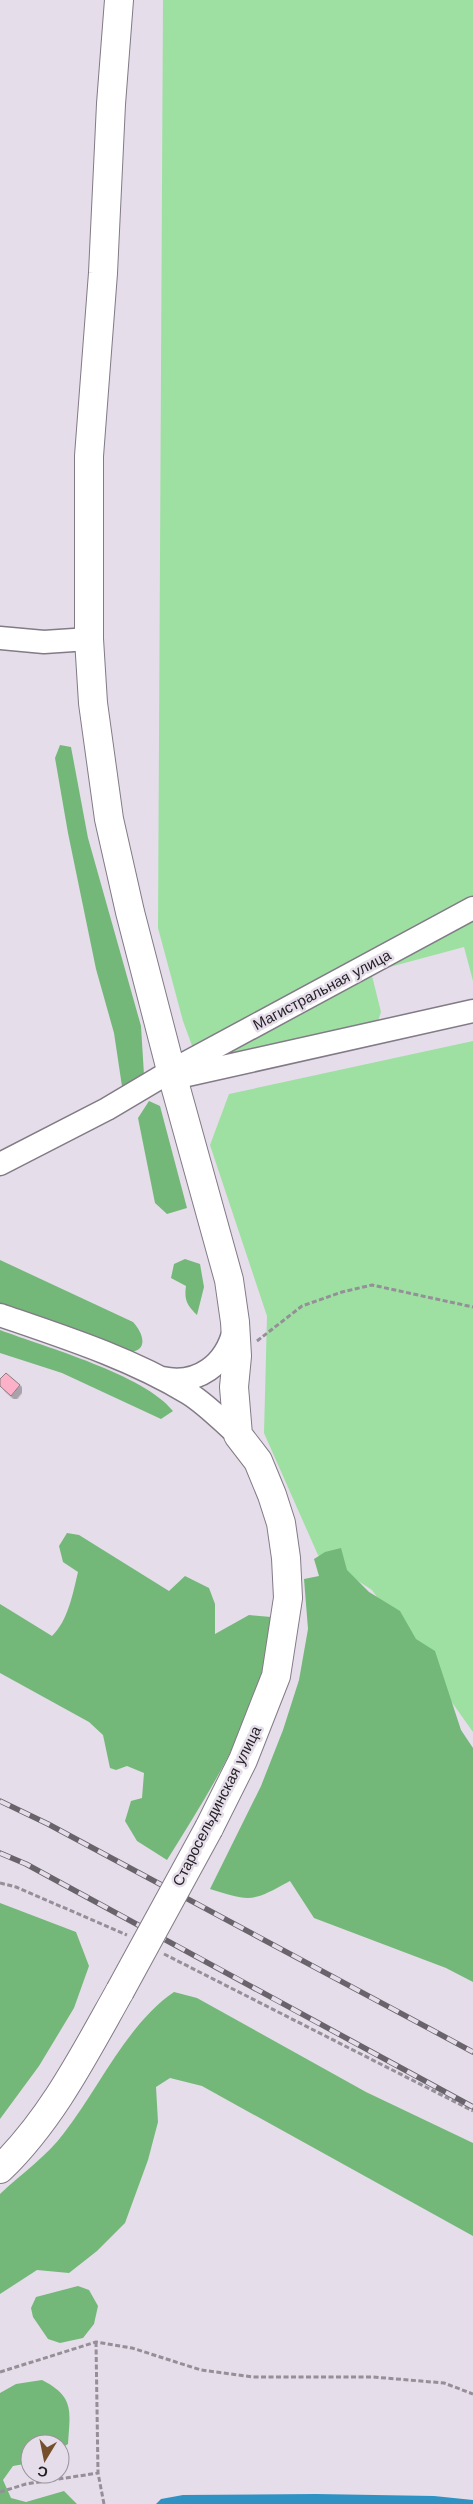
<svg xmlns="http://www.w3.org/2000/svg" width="473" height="2504" font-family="'Work Sans',sans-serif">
<defs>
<filter id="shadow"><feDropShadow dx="4.5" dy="4.5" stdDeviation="0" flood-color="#0004"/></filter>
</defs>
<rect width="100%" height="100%" fill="#e5dde9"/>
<path fill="#9de0a2" d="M163,0H473V981L464,947L371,972L381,1012L378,1021L198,1062L183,1021L158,928Z
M473,1041V1732L372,1590L318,1555L264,1433L267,1316L210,1145L229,1094Z"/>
<path fill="#73b878" d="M60,745L71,747L88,838L141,1026L144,1075L123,1093L114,1033L96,969L68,833L55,758Z
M149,1101L160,1106L187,1208L167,1214L155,1203L138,1118Z
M185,1259L200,1264L204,1287L197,1315C187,1305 184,1300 186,1286L171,1278L174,1264Z
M0,1260L133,1322C147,1337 147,1356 122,1351C103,1347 83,1334 65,1327C44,1318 22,1311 0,1303Z
M0,1330C45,1347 145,1375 173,1411L161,1419L62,1373L0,1353Z
M67,1533L79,1535L169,1591L185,1576L209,1588L215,1604V1634L249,1615L271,1617C269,1639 267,1663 260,1685C238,1747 202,1804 167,1860L137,1841L125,1821L131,1801L142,1798L144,1773L127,1766L116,1770L110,1768L103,1735L89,1722L0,1673V1604L52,1636C68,1621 73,1593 78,1572L63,1562L59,1546Z
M341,1548L347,1570L369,1592L400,1611L416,1639L435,1651L461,1730L473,1748V1982L446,1968L314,1918L290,1881C252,1902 251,1902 210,1889L261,1786L283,1730L299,1680L308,1629L304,1579L319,1576L314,1559L325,1552Z
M0,1903L76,1932L89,1966L74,2008L39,2066L0,2119Z
M174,1992L197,1998L366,2092L473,2143V2236L202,2086L170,2078L156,2087L158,2122L148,2160L125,2223L97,2251L69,2273L37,2270L0,2294V2194C20,2175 48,2155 64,2133C99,2088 127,2024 174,1992Z
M78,2286L89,2290L98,2306L94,2324L83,2338L60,2343L48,2339L33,2317L31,2308L36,2297Z
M42,2380C75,2397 70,2411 68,2444L60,2449V2444H30V2463L13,2466L3,2480L11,2498L26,2502L64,2491L77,2504H0V2393L16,2384Z"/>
<path fill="#3092c3" d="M316,2494L434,2496L473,2500V2504H156L161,2499L183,2495Z"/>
<path fill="#fcb1c9" stroke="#8b7c80" filter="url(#shadow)" d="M6,1373L20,1385L11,1396L0,1386V1379Z"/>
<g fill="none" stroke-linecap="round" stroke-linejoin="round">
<g stroke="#827a86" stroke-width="25">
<path id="minor" d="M0,638L44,642L89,639
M174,1078L473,1011
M0,1164L107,1109L171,1071L473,908
M0,1315C64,1337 130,1358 188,1393C206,1404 222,1421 238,1435
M162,1378C198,1386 226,1364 234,1330"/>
</g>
<g stroke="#827a86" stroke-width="30">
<path id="major" d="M119,0L111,104L103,273L89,456V639L93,703L109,819L130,912L173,1078L229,1280L235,1322L237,1356L234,1387L238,1435L258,1461L272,1495L281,1523L286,1558L288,1598L276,1676L243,1760L209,1828
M0,2169C52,2119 85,2053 120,1991"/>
</g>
<path stroke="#958f98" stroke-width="3" stroke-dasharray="5 2.5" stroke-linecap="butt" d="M257,1341L302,1306L342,1292L372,1285L473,1307
M0,1883L16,1887L127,1935
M164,1954L473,2111
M96,2342L98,2473L104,2504
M0,2372L96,2342L132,2348L201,2370L253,2377H373L444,2383L473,2394
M0,2492L26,2484L98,2473"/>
<use href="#minor" stroke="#fff" stroke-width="22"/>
<use href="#major" stroke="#fff" stroke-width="28"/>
<g stroke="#69646c" stroke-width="5.5">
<path id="rail" d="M0,1801L48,1824L473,2052
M0,1853L26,1864L473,2107"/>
</g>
<use href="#rail" stroke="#e5dde9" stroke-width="4" stroke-dasharray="11" stroke-linecap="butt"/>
<g stroke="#827a86" stroke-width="30" stroke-linecap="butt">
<path id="major-bridge" d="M120,1991L209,1828"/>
</g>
<use href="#major-bridge" stroke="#fff" stroke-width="28"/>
</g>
<g text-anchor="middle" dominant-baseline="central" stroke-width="5" stroke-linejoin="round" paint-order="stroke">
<g font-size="15" fill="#252227" stroke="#e5dde9">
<text transform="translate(322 990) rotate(-28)">Магистральная улица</text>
<text transform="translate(217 1806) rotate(-63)">Старосельдинская улица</text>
</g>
</g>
<g transform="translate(45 2459) rotate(190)"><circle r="24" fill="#e5dde9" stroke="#98929b"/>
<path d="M0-4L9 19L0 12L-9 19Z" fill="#754f2c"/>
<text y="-8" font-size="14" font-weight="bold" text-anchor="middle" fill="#252227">С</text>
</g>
</svg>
